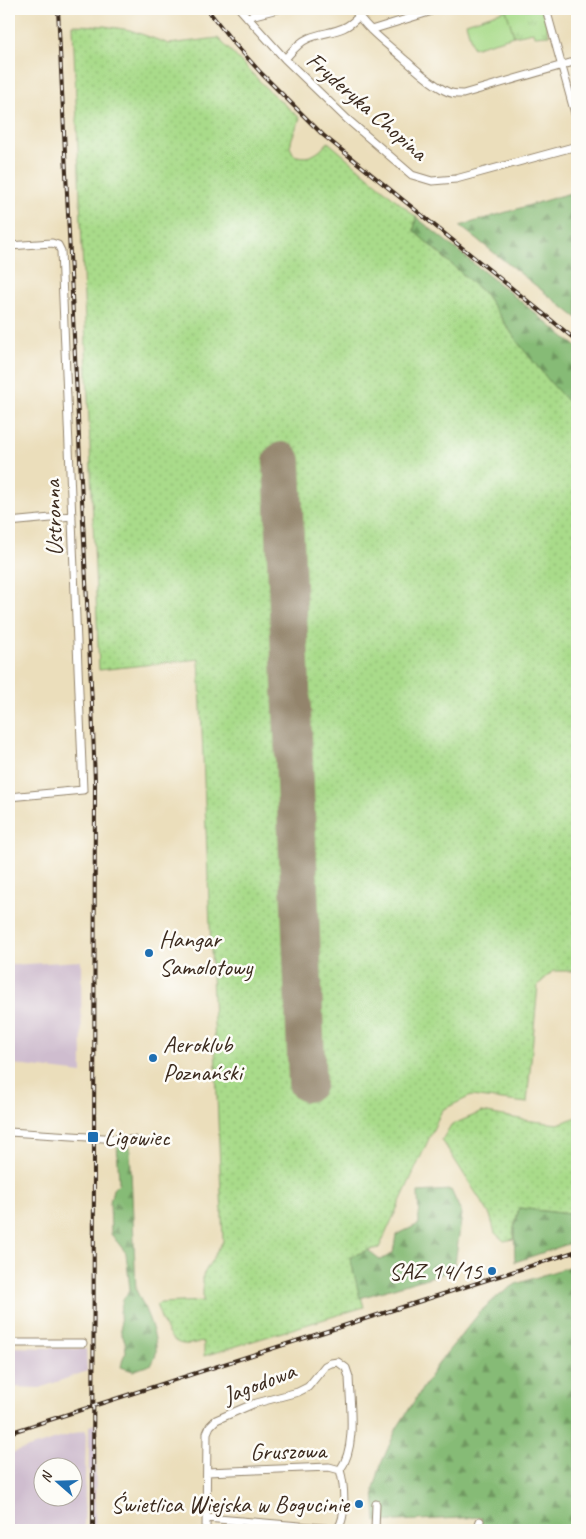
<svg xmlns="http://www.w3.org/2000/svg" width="586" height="1539" font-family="Caveat,sans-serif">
<defs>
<pattern id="grass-dots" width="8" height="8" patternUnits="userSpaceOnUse" patternTransform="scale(1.25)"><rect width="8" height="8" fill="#a9db8a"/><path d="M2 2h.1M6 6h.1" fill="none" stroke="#92bc77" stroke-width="1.8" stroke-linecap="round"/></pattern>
<pattern id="forest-firs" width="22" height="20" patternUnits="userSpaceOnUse" patternTransform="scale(1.25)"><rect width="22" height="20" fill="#86bb76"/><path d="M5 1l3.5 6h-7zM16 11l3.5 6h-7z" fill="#6f9860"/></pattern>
<pattern id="park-tufts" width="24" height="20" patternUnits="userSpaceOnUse" patternTransform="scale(1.25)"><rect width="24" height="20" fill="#a9db8a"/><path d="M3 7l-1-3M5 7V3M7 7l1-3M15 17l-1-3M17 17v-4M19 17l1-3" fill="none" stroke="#92bc77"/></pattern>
</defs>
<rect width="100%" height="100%" fill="#fdfcf7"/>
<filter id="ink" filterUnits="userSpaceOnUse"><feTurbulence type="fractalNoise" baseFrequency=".02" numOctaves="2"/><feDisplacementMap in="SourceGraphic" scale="10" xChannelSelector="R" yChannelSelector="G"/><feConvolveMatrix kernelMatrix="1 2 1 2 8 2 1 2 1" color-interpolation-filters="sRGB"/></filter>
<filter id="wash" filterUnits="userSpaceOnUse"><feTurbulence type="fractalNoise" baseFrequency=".0096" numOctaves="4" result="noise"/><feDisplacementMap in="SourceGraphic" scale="20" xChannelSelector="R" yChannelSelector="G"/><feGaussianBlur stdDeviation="1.12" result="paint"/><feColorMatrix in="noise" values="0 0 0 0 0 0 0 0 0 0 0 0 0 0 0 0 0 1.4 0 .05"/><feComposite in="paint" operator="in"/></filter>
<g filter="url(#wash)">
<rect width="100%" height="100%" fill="#ebdebb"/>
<path fill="#cfbdcf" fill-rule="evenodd" d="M81,961L82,1073L9,1064V965Z
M9,1347L86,1349L87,1371L40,1388L9,1387Z
M96,1424L95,1530H88L89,1426Z
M86,1430L84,1530H9V1454ZM42,1466H72V1496H42Z"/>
<path fill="url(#grass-dots)" stroke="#728254" d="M73,25L104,26L130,30L169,44L218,38L271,93L300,118L292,138L290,147L294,155C309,160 318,154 328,142L416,217L414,231L485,294L519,344L577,411V971H553L538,985L527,1103L471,1096L442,1110L379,1248L368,1250L350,1257L364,1307L204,1356V1342C197,1343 189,1345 183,1344C166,1342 162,1318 156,1305L160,1303L203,1301V1275L223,1241L199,659L99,670Z
M482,1112L525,1120L558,1124L577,1117V1215L519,1208L514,1228V1239L504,1241L495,1233L490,1215L442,1140L451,1125Z"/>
<path fill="url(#forest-firs)" stroke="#60724a" d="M577,191V318L460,226Z
M416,217L577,347V412L550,382L519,344L485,294L414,231Z
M117,1143L130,1146L136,1290C144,1306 158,1336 156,1353C156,1357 153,1361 152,1364L133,1371L121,1367L123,1358L126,1352L125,1341L121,1333L120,1312L123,1299L130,1290L126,1253L111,1234L110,1202L113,1189L119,1183Z
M451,1190L462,1214L454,1270L360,1298L350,1257L368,1250L381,1260L393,1253L396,1235L419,1224L418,1192Z
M519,1208L577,1215V1241L515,1262L514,1228Z
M577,1264V1530H479L482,1517L376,1522L374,1489L381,1464L397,1428L440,1361L481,1311L498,1296L516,1284Z"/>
<path fill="url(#park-tufts)" stroke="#728254" d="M510,9H543L549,35L534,36L533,32L514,36L506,10Z"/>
<path fill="#a9db8a" stroke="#728254" d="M506,10L514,36L473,48L466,23Z"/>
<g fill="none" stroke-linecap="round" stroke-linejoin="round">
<path stroke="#93846c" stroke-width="38" d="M282,461L307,1083"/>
</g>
</g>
<g filter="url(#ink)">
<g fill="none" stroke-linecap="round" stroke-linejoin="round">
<g stroke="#93846c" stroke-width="9">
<path id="minor" d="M240,9L285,59L347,119L412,175L432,181L456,179L577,146
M354,9C366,29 386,43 404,59C417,70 429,82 444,90C451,94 456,94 463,94L577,61
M546,9L577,121
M247,17L278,9
M371,30L429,12
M285,59C292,51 299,42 309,38C329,30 343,34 359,16
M9,246L52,243L58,245L61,251L83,790L9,797
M9,522L72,516
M9,1132L135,1140
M9,1343H83
M206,1518L334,1529L338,1528C347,1517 344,1483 340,1470L329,1467L207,1472
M206,1530L207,1433L210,1426L216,1420L253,1404L298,1392L308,1387L325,1366L331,1363L338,1362L346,1368L349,1377C350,1405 357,1447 340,1470
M375,1530L376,1504
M477,1530L480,1521"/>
</g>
<use href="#minor" stroke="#fff" stroke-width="7"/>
<g stroke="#3b2a1e" stroke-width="4">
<path id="rail" d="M58,9L92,704L95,781L93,1530
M207,9L232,41L262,74L323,135L577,341
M9,1433L577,1251"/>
</g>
<use href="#rail" stroke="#fdfcf7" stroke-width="2" stroke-dasharray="5.5" stroke-linecap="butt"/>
</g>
</g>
<g fill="#1f6fb2" stroke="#fdfcf7" stroke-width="2">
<circle cx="149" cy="953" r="5"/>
<circle cx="153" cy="1058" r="5"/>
<rect x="87" y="1131" width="12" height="12" rx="2.5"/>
<circle cx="492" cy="1271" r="5"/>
<circle cx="359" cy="1504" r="5"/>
</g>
<g text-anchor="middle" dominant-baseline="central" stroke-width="5" stroke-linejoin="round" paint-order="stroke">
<g font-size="24" fill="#3b2a1e" stroke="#fdfcf7">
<text transform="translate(367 106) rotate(41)">Fryderyka Chopina</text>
<text transform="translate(53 518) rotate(-92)">Ustronna</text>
<text transform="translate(259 1383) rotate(-21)">Jagodowa</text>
<text transform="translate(288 1451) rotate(-1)">Gruszowa</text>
</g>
<g font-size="24" fill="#3b2a1e" stroke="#fdfcf7" text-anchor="start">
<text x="159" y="939">Hangar<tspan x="159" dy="28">Samolotowy</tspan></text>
<text x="163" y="1044">Aeroklub<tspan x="163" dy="28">Poznański</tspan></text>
<text x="104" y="1137">Ligowiec</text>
<text x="482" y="1271" text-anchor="end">SAZ 14/15</text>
<text x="349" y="1504" text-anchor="end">Świetlica Wiejska w Bogucinie</text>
</g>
</g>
<rect width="586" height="1539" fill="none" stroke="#fdfcf7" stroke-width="30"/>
<g transform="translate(58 1482) rotate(290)"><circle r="24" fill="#fdfcf7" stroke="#afa8a0"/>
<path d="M0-4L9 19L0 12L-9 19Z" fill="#1f6fb2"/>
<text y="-8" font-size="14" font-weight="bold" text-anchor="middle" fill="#3b2a1e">N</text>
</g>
</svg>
